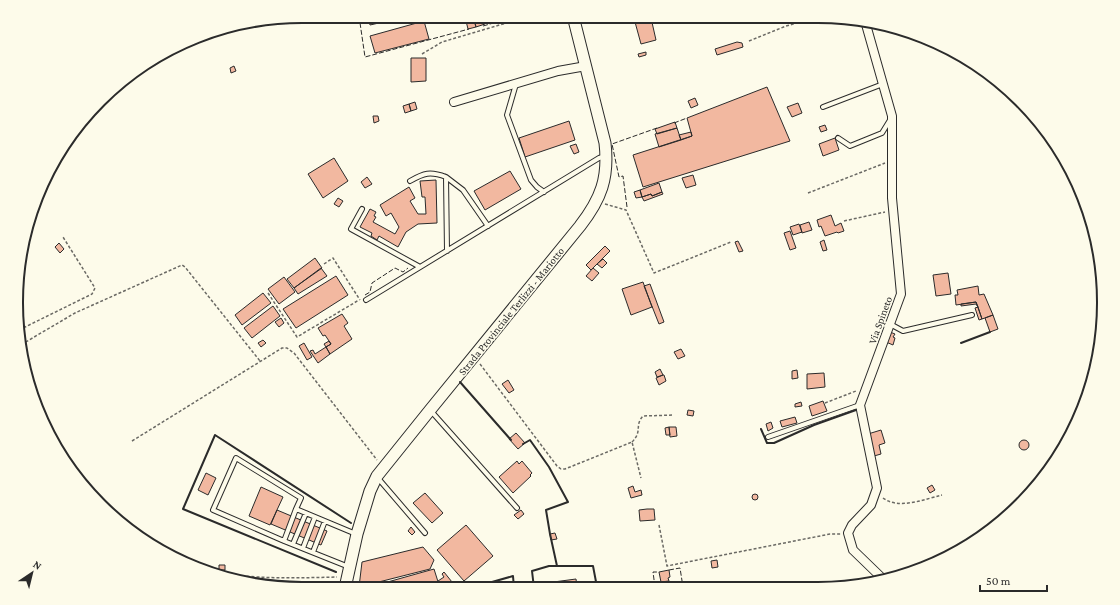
<svg xmlns="http://www.w3.org/2000/svg" width="1120" height="605" font-family="'Crimson Pro',serif">
<rect width="100%" height="100%" fill="#fdfbea"/>
<path fill="#f2b8a0" stroke="#2b2b2b" d="M368,16H410L370,25Z
M477,16H483L485,24L476,27L473,17Z
M651,18L656,40L641,44L635,22Z
M474,19L476,27L468,29L466,21Z
M424,21L429,39L375,53L370,36Z
M737,42L742,43L743,47L717,55L715,49Z
M646,52V55L639,57L638,54Z
M411,58H426V81L411,82Z
M234,66L236,71L231,73L230,68Z
M767,87L790,141L643,187L633,155L692,136L687,118Z
M695,98L698,105L691,108L688,101Z
M415,102L417,109L411,111L409,104Z
M798,103L802,113L792,117L787,107Z
M409,104L411,111L405,113L403,106Z
M373,116H378L379,121L374,123Z
M569,121L575,140L525,157L519,138Z
M675,122L677,128L657,134L655,129Z
M825,125L827,130L821,132L819,127Z
M677,128L681,140L659,147L655,134Z
M691,132L692,136L681,140L679,135Z
M835,138L839,150L823,156L819,144Z
M576,144L579,152L574,154L570,146Z
M334,158L348,181L323,198L308,174Z
M510,171L521,189L485,210L474,191Z
M693,175L696,185L686,188L682,178Z
M367,177L372,184L365,188L361,182Z
M436,180L437,223L418,224L406,232L398,247L379,236L377,240L371,236L372,233L360,227L370,209L376,212L374,216L376,217L373,222L395,234L399,227L391,213L386,216L380,205L409,187L415,198L410,201L418,214H426L425,197H422L420,181Z
M659,183L662,192L652,196L651,194L642,197L640,190Z
M640,190L642,197L636,198L634,192Z
M662,192L663,194L644,201L642,197L651,194L652,196Z
M338,198L343,201L339,207L334,204Z
M831,215L835,226L841,223L844,231L838,233L837,232L825,236L821,226L819,227L817,220Z
M809,222L812,230L802,233L800,225Z
M799,224L802,232L793,235L790,227Z
M790,231L796,248L790,250L784,233Z
M824,240L827,250L823,251L820,242Z
M738,241L743,251L739,252L735,242Z
M59,243L64,249L60,253L55,247Z
M605,246L610,251L591,270L586,265Z
M315,258L322,268L294,288L287,279Z
M603,259L607,263L602,268L597,264Z
M321,268L327,276L298,294L294,288Z
M593,268L599,273L592,281L586,276Z
M948,273L951,294L936,296L933,275Z
M336,276L348,295L296,328L283,309Z
M284,277L295,292L279,304L268,289Z
M643,282L652,307L631,315L622,289Z
M650,284L664,322L659,324L644,286Z
M978,286L979,295L984,294L993,315L982,319L976,302L956,305L955,295H958L957,290Z
M263,293L271,303L242,325L235,315Z
M976,302L978,307L976,304L961,306V304Z
M273,306L280,316L252,338L244,328Z
M978,307L982,319L979,320L975,308Z
M342,314L348,323L344,326L352,339L330,354L326,347L331,344L325,335L323,336L318,328Z
M993,315L998,329L990,332L985,318Z
M281,318L284,323L279,327L275,322Z
M890,332L895,334L893,337L895,338L893,345L886,342Z
M263,340L266,343L261,347L258,343Z
M329,341L331,344L326,347L330,354L318,363L310,351L313,350L315,354L326,347L324,344Z
M304,343L312,357L307,360L299,346Z
M681,349L685,356L678,359L674,352Z
M660,369L663,375L657,377L655,372Z
M797,370L798,378L792,379V371Z
M824,373L825,387L807,389V374Z
M663,375H664L666,381L659,385L656,378Z
M508,380L514,390L509,393L502,384Z
M823,401L827,411L812,416L809,406Z
M801,402L802,406L795,407V404Z
M688,410L694,411L693,416L687,415Z
M795,417L797,423L782,427L780,421Z
M771,422L773,428L768,431L766,424Z
M669,427L670,435H666L665,428Z
M669,427H676L677,436L670,437Z
M881,430L885,443L879,445L881,454L874,456L868,434Z
M516,433L525,443L518,449L509,439Z
M1019 445a5 5 0 1 1 10 0a5 5 0 1 1-10 0Z
M517,461L519,464L522,461L532,473L530,475L531,476L513,493L499,477Z
M206,473L216,478L208,495L198,490Z
M932,485L935,490L930,493L927,488Z
M633,486L635,492L641,490L642,495L631,498L628,488Z
M261,487L283,497L270,525L249,516Z
M425,493L443,513L432,523L413,503Z
M752 497a3 3 0 1 1 6 0a3 3 0 1 1-6 0Z
M647,509H654L655,520L640,521L639,510Z
M277,510L327,531L321,545L271,524Z
M521,510L524,514L518,519L514,515Z
M466,525L493,556L464,581L437,550Z
M411,527L415,532L412,535L408,531Z
M555,533L557,539L551,540L550,534Z
M423,547L434,560L430,569L359,587L362,562Z
M717,560L718,567L712,568L711,561Z
M219,565H225V570H219Z
M434,569L440,588H386L384,583Z
M669,570L670,577L668,578L669,581L661,582L659,572Z
M444,572L452,582L446,587L444,584L442,586L438,581L444,577L442,574Z
M576,579L577,587L547,588L546,583Z"/>
<g fill="none" stroke-linecap="round" stroke-linejoin="round">
<g stroke="#2b2b2b" stroke-width="6">
<path id="lane" d="M516,84L507,115L531,180L537,187L544,192
M823,107L883,84
M838,138L850,146L882,133L890,120
M446,177L463,190L488,226
M410,181C424,173 430,171 446,177L447,251
M362,209L351,229L420,267
M366,300L599,158L606,156
M890,324L903,331L972,315
M431,411L517,508
M768,437L860,405
M377,477L425,533
M284,541L213,510L236,458L301,498L296,509
M293,544L306,513
M303,548L315,517
M313,552L325,521
M349,567L284,541L296,509L356,534"/>
</g>
<g stroke="#2b2b2b" stroke-width="10">
<path id="street" d="M865,21L892,116V198L901,294L860,405L877,488L871,505L852,525L848,533L853,550L883,579
M454,102L558,71L586,66"/>
</g>
<g stroke="#2b2b2b" stroke-width="13">
<path id="secondary" d="M345,588L357,534L370,491L377,476L430,410L580,226C601,199 609,178 605,143L573,16"/>
</g>
<path stroke="#6a6964" stroke-width="1.5" stroke-dasharray="3 2" stroke-linecap="butt" d="M749,41L786,26L819,17
M422,54L442,42L530,16
M808,193L885,163
M605,204L626,210L654,273L731,242
M844,221L885,212
M324,264L333,258L360,300
M268,293L297,337L359,300
M19,330L92,294L95,288L63,237
M21,342L24,343L75,313L182,265L185,267L260,361
M480,364L557,466L561,469H565L632,442L641,478
M825,403L856,391
M132,441L282,348H287L294,353L377,460
M632,442C643,431 634,426 643,416L674,415
M883,498C899,510 925,499 942,495
M659,525L667,566L830,534H841
M207,570C250,580 293,578 337,577"/>
<use href="#lane" stroke="#fdfbea" stroke-width="4"/>
<use href="#street" stroke="#fdfbea" stroke-width="8"/>
<use href="#secondary" stroke="#fdfbea" stroke-width="11"/>
<path stroke="#2b2b2b" stroke-width="1" stroke-dasharray="5 2" stroke-linecap="butt" d="M359,16L365,57L469,29
M483,26L518,16
M674,123L687,118
M627,207L623,176L619,177L612,144L657,128
M365,295L370,292L372,283L395,268L403,272L408,268
M669,570L680,568L683,587
M655,587L653,572H659"/>
<path stroke="#2b2b2b" stroke-width="2" d="M961,343L990,332
M460,382L511,440
M761,429L767,443H774L814,425L856,410
M523,444L530,440L549,467L568,502L546,510L550,534L557,566
M336,572L183,509L215,435L351,523
M471,588L513,576L514,588
M534,588L532,571L549,566H593L597,587"/>
</g>
<g text-anchor="middle" dominant-baseline="central" stroke-width="3" stroke-linejoin="round" paint-order="stroke">
<g font-size="11" fill="#2b2b2b" stroke="#fdfbea">
<text transform="translate(511 311) rotate(-51)">Strada Provinciale Terlizzi - Mariotto</text>
<text transform="translate(880 320) rotate(-70)">Via Spineto</text>
</g>
</g>
<path d="M0 0H1120V605H0ZM302 23H818A279 279 0 0 1 1097 302V303A279 279 0 0 1 818 582H302A279 279 0 0 1 23 303V302A279 279 0 0 1 302 23Z" fill="#fdfbea" fill-rule="evenodd"/>
<path fill="none" stroke="#2b2b2b" stroke-width="2" d="M302 23H818A279 279 0 0 1 1097 302V303A279 279 0 0 1 818 582H302A279 279 0 0 1 23 303V302A279 279 0 0 1 302 23Z"/>
<g transform="translate(32 573) rotate(35)" stroke="#fdfbea" stroke-width="3" paint-order="stroke">
<path d="M0-3L7 15L0 10L-7 15Z" fill="#2b2b2b"/>
<text y="-6" font-size="11" font-weight="bold" text-anchor="middle" fill="#2b2b2b">N</text>
</g>
<path d="M980 585v6h67v-6" fill="none" stroke="#2b2b2b" stroke-width="2"/>
<text x="986" y="585" font-size="12" fill="#2b2b2b" stroke="#fdfbea" stroke-width="3" paint-order="stroke">50 m</text>
</svg>
